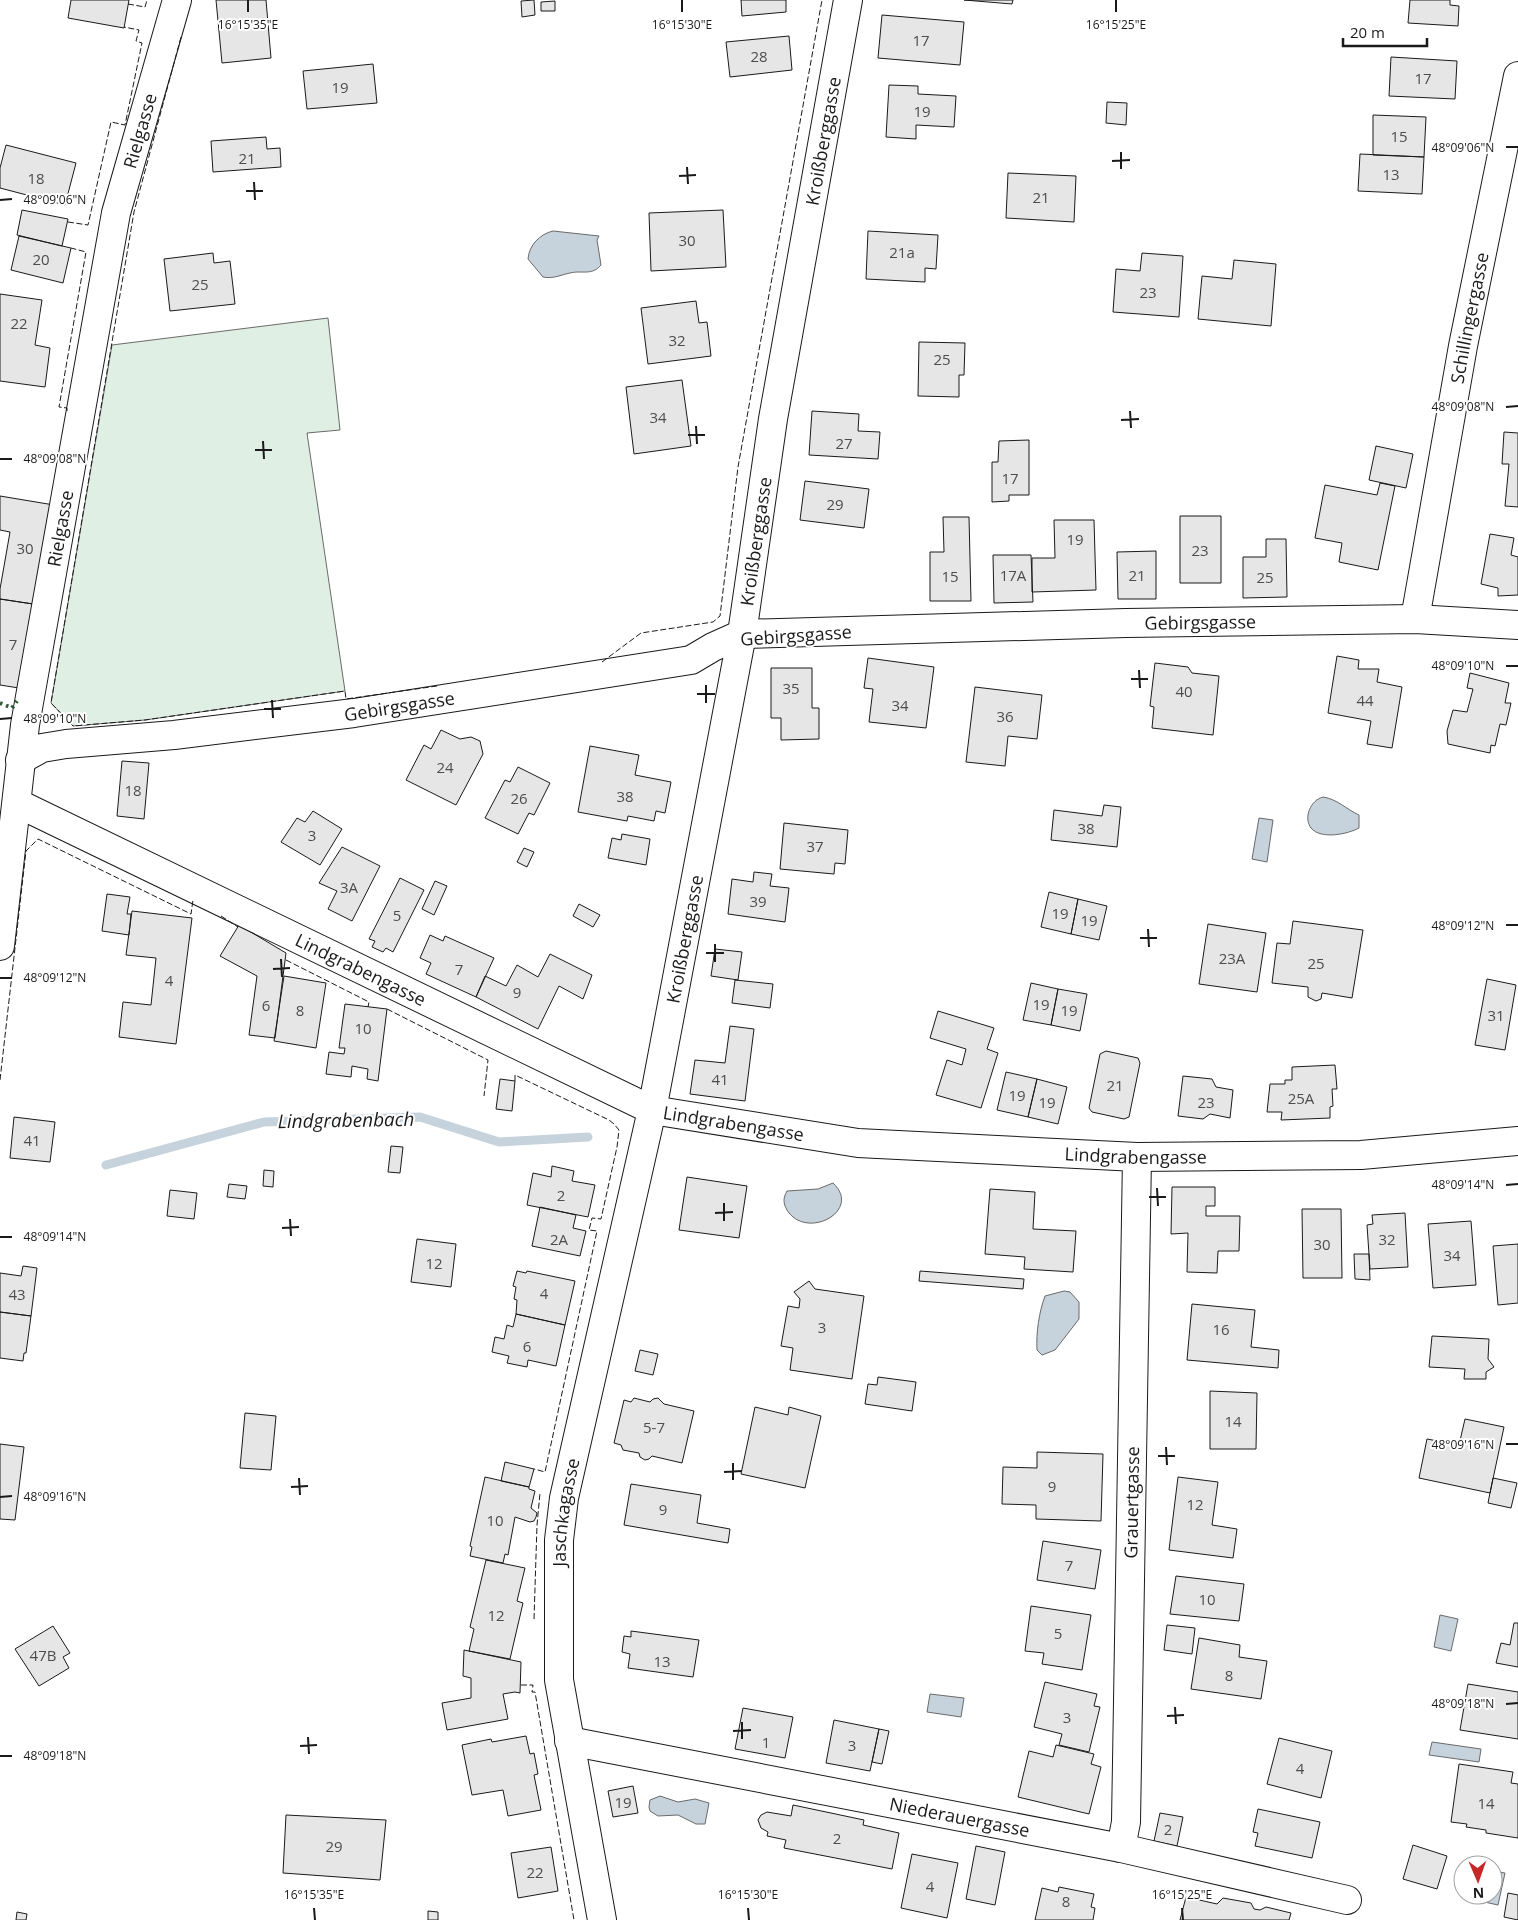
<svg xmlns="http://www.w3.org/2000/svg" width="1518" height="1920" font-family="'Open Sans',sans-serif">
<rect width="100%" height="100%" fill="#fff"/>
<path fill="#e0efe3" stroke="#6a6a6a" d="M328,318L340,430L307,433L345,691L145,720L73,726L51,703L112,345Z"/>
<path fill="#c6d2dc" stroke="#6a6a6a" d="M553,231L599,236L597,240L601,265C592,276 582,270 570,273C560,275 554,279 543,277L528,259C529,245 540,234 553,231Z
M1323,797C1337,799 1346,809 1359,815V828C1348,834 1321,840 1311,828C1303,817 1311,800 1323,797Z
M1259,818L1273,820L1267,862L1252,859Z
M833,1183C863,1211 806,1241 787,1210C783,1203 783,1198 787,1191L818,1189Z
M1064,1291L1070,1292L1079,1302V1319L1055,1350L1042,1355L1037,1350C1036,1333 1039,1312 1045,1296Z
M1440,1615L1458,1619L1451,1651L1434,1647Z
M930,1694L964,1698L961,1717L927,1712Z
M1432,1742L1481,1749L1479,1762L1429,1755Z
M660,1796L678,1802L695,1799L709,1803L705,1824H696L678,1815L658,1816L650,1811L649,1807L650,1800Z
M1493,1871L1505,1873L1498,1905L1480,1901L1482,1895H1493Z"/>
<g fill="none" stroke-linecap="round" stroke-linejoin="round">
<path stroke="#c6d2dc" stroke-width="9" d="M106,1165L264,1122L420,1117L499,1142L588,1137"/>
</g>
<path fill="#e6e6e6" stroke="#1a1a1a" d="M71,0H129L124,28L68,18Z
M216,0H266L271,58L222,63Z
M534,0L535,15L522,17L521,1Z
M741,0H786V12L742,16Z
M964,0H1013L1012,4Z
M1410,0H1450V5L1459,6L1458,26L1408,23Z
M555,1V11H541V2Z
M882,15L964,22L960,65L878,58Z
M789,36L792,70L730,77L726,42Z
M1391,57L1457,61L1455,99L1389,96Z
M373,64L377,103L307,109L303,71Z
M889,85L918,86V94L956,96L954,127L916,125V139L886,137Z
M1107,102L1127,103L1126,125L1106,123Z
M1373,115L1426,117L1424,157L1373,155Z
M266,137L267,149L280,148L281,167L213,172L211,141Z
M6,145L76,163L65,205L0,188V168Z
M1360,154L1424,157L1422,194L1358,191Z
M1008,173L1076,176L1074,222L1006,218Z
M22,210L68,219L62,246L17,235Z
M723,210L726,267L651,271L649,213Z
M868,231L938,235L936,269L925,268V282L866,279Z
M19,236L71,248L63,283L11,270Z
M213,253L214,263L230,261L235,304L170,311L164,259Z
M1142,253L1183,256L1179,317L1113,312L1116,269L1140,271Z
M1234,260L1276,264L1271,326L1198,319L1202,276L1232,279Z
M0,294L42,300L35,345L50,348L45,387L0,381Z
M696,301L699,323L707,322L711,356L648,364L641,308Z
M919,342L965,343L964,375H959V397L918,396Z
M682,380L691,446L634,454L626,387Z
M812,411L859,414L858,431L880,432L878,459L809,455Z
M1504,432L1518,433V507L1505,506L1509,464H1502Z
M1029,440V495H1009V501L992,502V462H998L999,441Z
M1376,446L1413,454L1406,488L1369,480Z
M805,481L869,489L864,528L800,520Z
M1380,483L1395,486L1378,570L1339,562L1342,543L1315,538L1325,485L1377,495Z
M0,496L54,505L33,604L0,599V589L10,532L0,530Z
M1180,516H1221V583H1180Z
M943,517H969L971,601H930V552H944Z
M1054,520H1094L1096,590L1032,592V558H1055Z
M1490,534L1514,538L1511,555L1518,557V595L1498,596V588L1481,584Z
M1266,539H1286L1287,597L1243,598V557H1266Z
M1156,551V599H1118L1117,552Z
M993,555H1031L1033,602L994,603Z
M0,599L33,604L19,688L0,685Z
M1337,656L1359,660L1358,669H1379L1377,682L1402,687L1392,748L1367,744L1371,721L1328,713Z
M868,658L934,667L926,728L869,722L873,689L864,688Z
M1155,663L1188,667L1192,673L1219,676L1213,735L1152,728L1154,707L1150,706Z
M771,668H812V708H819V739L781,740V718H771Z
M1470,673L1509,683L1505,703H1511L1506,725L1500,724L1495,746L1491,745L1490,753L1448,744L1447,731L1453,710L1467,712L1473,689L1467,688Z
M975,687L1042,695L1037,739L1008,736L1005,766L966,762Z
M441,730L460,739L471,737L480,741L483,754L456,805L406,780L424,745L431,749Z
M590,746L639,755L635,775L671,782L665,813L656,811L654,821L628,816L627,821L578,812Z
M122,761L149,763L144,819L117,816Z
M518,767L550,783L534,815L529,813L518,834L485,818L505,780L510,782Z
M1104,805L1121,807L1117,847L1051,840L1054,810L1102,816Z
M313,811L342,829L320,865L281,842L297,818L305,822Z
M784,823L848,830L845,864L835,863L834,874L780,869Z
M622,834L650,839L646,865L608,858L612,838L621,840Z
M342,847L380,866L352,921L328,909L337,891L319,883Z
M524,848L534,852L527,867L517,862Z
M754,872L772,874L770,886L789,888L785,922L728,914L732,879L753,882Z
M400,878L424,890L393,952L386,948L383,952L372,947L375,941L369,939Z
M435,881L447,886L434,915L422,909Z
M1049,892L1078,899L1071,934L1041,927Z
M107,894L130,897L127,914H131L129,935L102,931Z
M1078,899L1107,906L1099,940L1071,934Z
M579,904L600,915L593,927L573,916Z
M132,911L192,918L176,1044L119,1037L123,1002L151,1005L156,958L126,955Z
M1293,921L1363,930L1352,998L1322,993L1321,999L1316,1001L1308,997V987L1272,983L1277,943L1290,944Z
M1208,924L1266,933L1257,992L1199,984Z
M239,925L286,953L275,1038L249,1035L257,976L220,956Z
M430,935L443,941L445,936L494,958L476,997L426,974L431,963L420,958Z
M715,949L742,952L738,980L711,976Z
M550,954L592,975L583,999L559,986L538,1029L476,997L485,976L506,986L517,965L538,977Z
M284,976L326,983L316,1048L274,1041Z
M1487,979L1516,985L1505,1050L1475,1045Z
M735,980L773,984L770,1008L732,1003Z
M1031,983L1058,989L1051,1025L1023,1020Z
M1058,989L1087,994L1080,1031L1051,1025Z
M345,1004L387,1009L378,1081L367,1079L368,1069L352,1066L351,1077L326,1074L329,1052L344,1054L345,1048H339Z
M938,1011L994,1028L987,1049L998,1053L981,1108L936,1095L947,1060L962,1065L966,1049L930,1038Z
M730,1026L754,1029L745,1101L690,1094L695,1060L725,1063Z
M1106,1051L1138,1058L1140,1063L1129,1117L1124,1119L1092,1112L1089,1108L1100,1054Z
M1335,1065L1337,1089H1332L1333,1106L1330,1107V1118L1281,1120L1282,1112H1267L1270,1084H1285V1080H1292V1067Z
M1006,1072L1037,1079L1028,1117L997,1110Z
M1183,1076L1212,1079L1216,1087L1233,1090L1230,1118L1210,1114L1203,1119L1178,1116Z
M500,1079L515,1081L512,1111L496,1109Z
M1037,1079L1067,1087L1058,1124L1028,1117Z
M14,1117L55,1122L50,1162L10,1158Z
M391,1146L403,1147L400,1173L388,1172Z
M552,1166L574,1171L572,1181L595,1185L588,1217L527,1205L533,1173L551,1177Z
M264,1170L274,1171L273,1187L263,1186Z
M687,1177L747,1186L739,1238L679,1230Z
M229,1184L247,1186L245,1199L227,1197Z
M1172,1187H1215V1206H1206V1216H1240L1239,1251H1218L1217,1273L1187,1272L1188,1233L1171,1234Z
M990,1189L1035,1192L1033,1229L1076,1231L1073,1272L1024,1269L1025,1257L985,1254Z
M170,1190L197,1193L194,1219L167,1216Z
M540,1207L576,1215L573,1228L586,1231L580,1256L532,1246Z
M1302,1209H1341L1342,1278H1303Z
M1405,1213L1408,1267L1370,1269L1367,1225L1373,1224L1372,1215Z
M1471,1221L1476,1285L1433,1288L1428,1224Z
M417,1239L456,1244L451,1287L411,1282Z
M1518,1244V1303L1498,1305L1493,1246Z
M1354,1254H1369L1370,1280L1355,1279Z
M23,1266L37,1268L31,1316L0,1312V1273L21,1276Z
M517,1271L526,1273L527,1271L575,1281L565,1325L516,1314L517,1300L514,1299L516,1287L513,1286Z
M920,1271L1024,1279L1023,1289L919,1281Z
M809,1281L815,1289L864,1296L852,1379L790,1370L793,1348L781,1346L788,1306L799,1308L800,1299L794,1292Z
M1192,1304L1255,1310L1251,1347L1279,1350L1278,1368L1187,1360Z
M0,1312L31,1316L26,1353H24L23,1361L0,1358Z
M516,1314L565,1325L556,1366L528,1360L527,1367L507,1363L509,1356L492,1352L495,1337L504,1339L507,1325L513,1327Z
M1432,1336L1489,1339L1488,1359L1494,1367L1486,1372V1379H1464L1465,1369L1429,1367Z
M640,1350L658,1354L653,1375L635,1371Z
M878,1377L916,1382L912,1411L865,1404L868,1384L877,1385Z
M1210,1391L1257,1393L1256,1449H1210Z
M634,1398L650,1402L653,1399L658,1398L664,1404L694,1411L682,1463L652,1456L649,1459L645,1460L640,1457L639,1453L623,1450L621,1445L614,1443L624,1400L631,1402Z
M755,1407L788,1415L789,1407L821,1416L805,1488L741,1474Z
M245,1413L276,1416L271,1470L240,1468Z
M1465,1419L1504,1427L1490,1493L1419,1478L1427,1439L1459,1445Z
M0,1444L24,1447L15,1520L0,1519Z
M1037,1452L1103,1454L1101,1521L1036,1519V1505L1002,1504L1003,1467L1037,1468Z
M505,1462L534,1469L529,1487L501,1481Z
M485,1477L529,1487V1489L535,1491L531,1508L537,1513L536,1517L534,1521L530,1522L515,1517L508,1555L505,1554L503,1563L470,1556L472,1547L470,1546Z
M1178,1477L1218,1482L1212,1525L1237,1529L1233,1558L1169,1550Z
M1493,1478L1517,1483L1511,1508L1488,1503Z
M631,1484L701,1495L697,1523L730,1529L728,1543L624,1525Z
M1043,1541L1101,1550L1095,1589L1037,1580Z
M486,1560L525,1568L517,1601L523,1603L510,1659L469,1651L474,1629L470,1627Z
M1176,1576L1244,1584L1239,1621L1170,1614Z
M1031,1606L1091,1615L1082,1670L1042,1664L1044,1653L1025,1651Z
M1514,1623H1518V1667L1496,1663L1501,1643L1510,1645Z
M1167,1625L1195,1628L1192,1654L1164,1650Z
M53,1626L70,1653L63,1657L69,1668L39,1686L15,1649Z
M631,1631L699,1640L693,1677L628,1668L630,1654L622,1652L624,1636L631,1637Z
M1199,1638L1240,1645L1239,1657L1267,1661L1261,1699L1191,1689Z
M464,1650L521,1662L520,1693L515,1692L503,1694L508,1719L447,1730L442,1703L471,1698V1678L463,1676Z
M1045,1682L1097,1694L1094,1706L1100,1707L1089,1752L1059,1745L1062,1734L1034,1727Z
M1468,1684L1518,1692V1739L1460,1730Z
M743,1708L793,1717L785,1758L735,1749Z
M834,1720L879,1729L870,1771L826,1763Z
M879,1729L889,1731L882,1764L872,1762Z
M526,1736L530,1754L534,1753L538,1774L534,1775L541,1810L508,1816L503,1790L472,1795L462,1745L491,1739L492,1742Z
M1279,1738L1332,1751L1321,1798L1267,1784Z
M1056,1745L1094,1754L1091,1764L1101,1767L1089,1814L1018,1797L1029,1751L1053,1757Z
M1459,1764L1513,1772L1511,1783L1518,1784V1838L1486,1833V1830L1466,1827L1467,1824L1451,1822Z
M633,1786L638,1813L613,1817L608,1791Z
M793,1805L864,1820L863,1825L899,1833L892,1869L784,1848L786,1840L767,1836L768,1832L761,1828L758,1820L761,1815L767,1812L791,1816Z
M1258,1809L1320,1822L1312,1858L1255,1846L1258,1833L1253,1832Z
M1160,1813L1183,1817L1177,1846L1154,1841Z
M286,1815L386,1820L380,1880L283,1873Z
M1413,1845L1447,1856L1437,1889L1403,1879Z
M976,1846L1005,1852L995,1905L966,1899Z
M551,1847L558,1891L518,1898L511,1853Z
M912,1854L958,1863L947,1918L901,1908Z
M1059,1887L1094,1894L1091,1907L1095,1908L1093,1920H1035L1042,1888L1058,1892Z
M1508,1893L1518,1895V1920L1504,1917Z
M1186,1897L1217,1904L1223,1898L1251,1903L1254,1909L1260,1910L1266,1907L1291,1913L1289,1920H1180Z
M428,1911L438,1912V1920H428Z
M17,1912L27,1914L26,1920H16Z"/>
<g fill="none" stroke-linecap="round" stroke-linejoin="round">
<g stroke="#1a1a1a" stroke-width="30">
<g id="minor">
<path id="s1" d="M1415,619L1463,346L1518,76"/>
<path id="s2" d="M20,760L42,748L66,744L174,735L354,713L691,660L713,647L742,634L1126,623L1415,619L1518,625"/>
<path id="s3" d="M17,803L652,1110L858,1143L1137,1157L1361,1155L1518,1141"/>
<path id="s4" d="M0,946L25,725L116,213L177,0"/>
<path id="s5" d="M569,1741L1121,1848L1347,1900"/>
<path id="s6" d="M1121,1848L1126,1822L1137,1157"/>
<path id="s7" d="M602,1920L559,1680V1540L564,1498L652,1110L742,634L773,419L848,0"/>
</g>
</g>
<use href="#minor" stroke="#fff" stroke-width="28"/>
<path stroke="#2b5a34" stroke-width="4" stroke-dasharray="2.5 4" stroke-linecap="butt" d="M0,703L12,708L17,701"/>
<path stroke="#1a1a1a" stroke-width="1" stroke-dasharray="6 2.5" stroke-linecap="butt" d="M128,4L145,7L147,0
M181,37L134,212L51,703L73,726L145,720L345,691L346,699L437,686
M68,222L88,225L111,122L125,125L142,43L136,41L139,30L124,27
M67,411V408L59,407L86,252L71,248
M602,662L641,633L713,622L720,616L738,467L822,0
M221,916L238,927
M286,960L369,1002L368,1007
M387,1009L488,1060L484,1096
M0,1080L26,851L38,839L191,914L193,900
M515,1081V1075L609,1120L614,1124L619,1130L617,1147L601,1219L592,1218L589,1230L597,1231L545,1472L534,1469
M534,1619L537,1525L540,1493
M521,1685H533L532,1692H535L574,1920"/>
</g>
<path fill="none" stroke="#1a1a1a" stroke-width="2" d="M248,0V12M682,0V12M1116,0V12M1506,147H1518M1121,152V169M1112,161L1130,160M687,167L688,184M679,176L696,175M254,182L255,200M246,191H263M0,200L12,199M1506,407L1518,406M1130,411L1131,428M1121,420L1139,419M696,426L697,444M688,435H705M263,441L264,459M255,450H272M0,459H12M1506,666H1518M1139,670L1140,688M1131,679H1148M706,685V703M697,694H715M272,700L273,718M264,709H281M0,719L12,718M1506,925H1518M1148,929L1149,947M1140,938H1157M715,944V962M706,953H724M281,959L282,977M273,969L290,968M0,978H12M1506,1185L1518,1184M1157,1188L1158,1206M1149,1197H1166M724,1203V1221M715,1213L733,1212M290,1219L291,1236M282,1228L299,1227M0,1237H12M1506,1444H1518M1166,1447L1167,1465M1158,1456H1175M733,1463V1480M724,1472L742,1471M299,1478L300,1495M291,1487L308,1486M0,1497L12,1496M1506,1704L1518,1703M1175,1707L1176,1724M1167,1716L1184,1715M742,1722V1739M733,1731L751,1730M308,1737L309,1754M300,1746L317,1745M0,1756H12M314,1908L315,1920M748,1908L749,1920M1182,1908L1183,1920"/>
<g text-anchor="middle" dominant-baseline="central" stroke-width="4" stroke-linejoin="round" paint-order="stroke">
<g font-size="15" fill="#4d4d4d">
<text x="921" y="40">17</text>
<text x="759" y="56">28</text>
<text x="1423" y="78">17</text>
<text x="340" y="87">19</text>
<text x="922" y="111">19</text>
<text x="1399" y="136">15</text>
<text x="247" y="158">21</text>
<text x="1391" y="174">13</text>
<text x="36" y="178">18</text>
<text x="1041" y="197">21</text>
<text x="687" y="240">30</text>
<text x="902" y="252">21a</text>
<text x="41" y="259">20</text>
<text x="200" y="284">25</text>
<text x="1148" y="292">23</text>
<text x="19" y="323">22</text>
<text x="677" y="340">32</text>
<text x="942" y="359">25</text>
<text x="658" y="417">34</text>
<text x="844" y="443">27</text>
<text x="1010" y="478">17</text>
<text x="835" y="504">29</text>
<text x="1075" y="539">19</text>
<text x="25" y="548">30</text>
<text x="1200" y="550">23</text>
<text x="1013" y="575">17A</text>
<text x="1137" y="575">21</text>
<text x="950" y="576">15</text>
<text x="1265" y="577">25</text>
<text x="13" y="644">7</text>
<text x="791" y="688">35</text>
<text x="1184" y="691">40</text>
<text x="1365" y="700">44</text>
<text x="900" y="705">34</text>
<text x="1005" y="716">36</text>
<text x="445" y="767">24</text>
<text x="133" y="790">18</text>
<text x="625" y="796">38</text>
<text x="519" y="798">26</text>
<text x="1086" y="828">38</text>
<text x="312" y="835">3</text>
<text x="815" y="846">37</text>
<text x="349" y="887">3A</text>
<text x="758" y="901">39</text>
<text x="1060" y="913">19</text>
<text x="397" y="915">5</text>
<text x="1089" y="920">19</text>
<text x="1232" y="958">23A</text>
<text x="1316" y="963">25</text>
<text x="459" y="969">7</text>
<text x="169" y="980">4</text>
<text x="517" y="992">9</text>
<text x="1041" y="1004">19</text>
<text x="266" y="1005">6</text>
<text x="300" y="1010">8</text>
<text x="1069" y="1010">19</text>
<text x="1496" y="1015">31</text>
<text x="363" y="1028">10</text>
<text x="720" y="1079">41</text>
<text x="1115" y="1085">21</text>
<text x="1017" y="1095">19</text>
<text x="1301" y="1098">25A</text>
<text x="1047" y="1102">19</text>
<text x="1206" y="1102">23</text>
<text x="32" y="1140">41</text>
<text x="561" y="1195">2</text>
<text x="559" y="1239">2A</text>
<text x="1387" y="1239">32</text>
<text x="1322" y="1244">30</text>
<text x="1452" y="1255">34</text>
<text x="434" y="1263">12</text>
<text x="544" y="1293">4</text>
<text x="17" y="1294">43</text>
<text x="822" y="1327">3</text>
<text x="1221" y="1329">16</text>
<text x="527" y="1346">6</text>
<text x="1233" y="1421">14</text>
<text x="654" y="1427">5-7</text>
<text x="1052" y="1486">9</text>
<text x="1195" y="1504">12</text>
<text x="663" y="1509">9</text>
<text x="495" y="1520">10</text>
<text x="1069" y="1565">7</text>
<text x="1207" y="1599">10</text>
<text x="496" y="1615">12</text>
<text x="1058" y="1633">5</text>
<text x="43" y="1655">47B</text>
<text x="662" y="1661">13</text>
<text x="1229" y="1675">8</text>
<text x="1067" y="1717">3</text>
<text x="766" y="1742">1</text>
<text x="852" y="1745">3</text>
<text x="1300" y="1768">4</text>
<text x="623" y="1802">19</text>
<text x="1486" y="1803">14</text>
<text x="1168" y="1829">2</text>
<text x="837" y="1838">2</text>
<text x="334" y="1846">29</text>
<text x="535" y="1872">22</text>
<text x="930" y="1886">4</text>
<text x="1066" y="1901">8</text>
</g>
<g font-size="18" fill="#1a1a1a" stroke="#fff">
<text stroke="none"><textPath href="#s4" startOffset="828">Rielgasse</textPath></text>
<text stroke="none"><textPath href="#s7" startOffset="1808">Kroißberggasse</textPath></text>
<text stroke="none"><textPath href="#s1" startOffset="306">Schillingergasse</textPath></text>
<text stroke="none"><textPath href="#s4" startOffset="422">Rielgasse</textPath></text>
<text stroke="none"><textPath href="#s7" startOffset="1402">Kroißberggasse</textPath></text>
<text stroke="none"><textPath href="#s2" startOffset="1196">Gebirgsgasse</textPath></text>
<text transform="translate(796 635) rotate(-4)">Gebirgsgasse</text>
<text stroke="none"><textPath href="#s2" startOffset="385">Gebirgsgasse</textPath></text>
<text stroke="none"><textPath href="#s7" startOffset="998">Kroißberggasse</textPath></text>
<text stroke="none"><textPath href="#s3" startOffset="382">Lindgrabengasse</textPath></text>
<text stroke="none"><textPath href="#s3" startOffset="788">Lindgrabengasse</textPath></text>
<text stroke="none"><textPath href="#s3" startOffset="1192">Lindgrabengasse</textPath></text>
<text stroke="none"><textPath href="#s6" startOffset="346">Grauertgasse</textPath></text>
<text stroke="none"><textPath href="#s7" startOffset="412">Jaschkagasse</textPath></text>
<text stroke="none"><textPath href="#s5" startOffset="398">Niederauergasse</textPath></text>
</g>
<g font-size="19" font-style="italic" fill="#1a1a1a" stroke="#fff">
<text transform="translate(346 1120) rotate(-1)">Lindgrabenbach</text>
</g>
</g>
<g font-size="12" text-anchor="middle" fill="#1a1a1a" stroke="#fff" stroke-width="4" stroke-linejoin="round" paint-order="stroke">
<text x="248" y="29">16°15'35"E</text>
<text x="682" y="29">16°15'30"E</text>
<text x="1116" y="29">16°15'25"E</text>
<text x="1463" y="152">48°09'06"N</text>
<text x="55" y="204">48°09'06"N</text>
<text x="1463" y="411">48°09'08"N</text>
<text x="55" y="463">48°09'08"N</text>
<text x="1463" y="670">48°09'10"N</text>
<text x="55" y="723">48°09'10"N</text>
<text x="1463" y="930">48°09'12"N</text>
<text x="55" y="982">48°09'12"N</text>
<text x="1463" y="1189">48°09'14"N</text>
<text x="55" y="1241">48°09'14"N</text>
<text x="1463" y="1449">48°09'16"N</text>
<text x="55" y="1501">48°09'16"N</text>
<text x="1463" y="1708">48°09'18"N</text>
<text x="55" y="1760">48°09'18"N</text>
<text x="314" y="1899">16°15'35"E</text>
<text x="748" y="1899">16°15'30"E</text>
<text x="1182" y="1899">16°15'25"E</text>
</g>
<g transform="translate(1478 1880) rotate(178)"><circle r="24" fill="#ffffff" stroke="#a3a3a3"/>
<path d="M0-4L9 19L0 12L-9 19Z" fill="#c62828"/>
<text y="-8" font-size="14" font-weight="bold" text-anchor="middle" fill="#1a1a1a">N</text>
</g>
<path d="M1343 38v8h84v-8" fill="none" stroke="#1a1a1a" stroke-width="2.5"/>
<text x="1350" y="38" font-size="15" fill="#1a1a1a" stroke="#ffffff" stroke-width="4" paint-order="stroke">20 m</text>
</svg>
